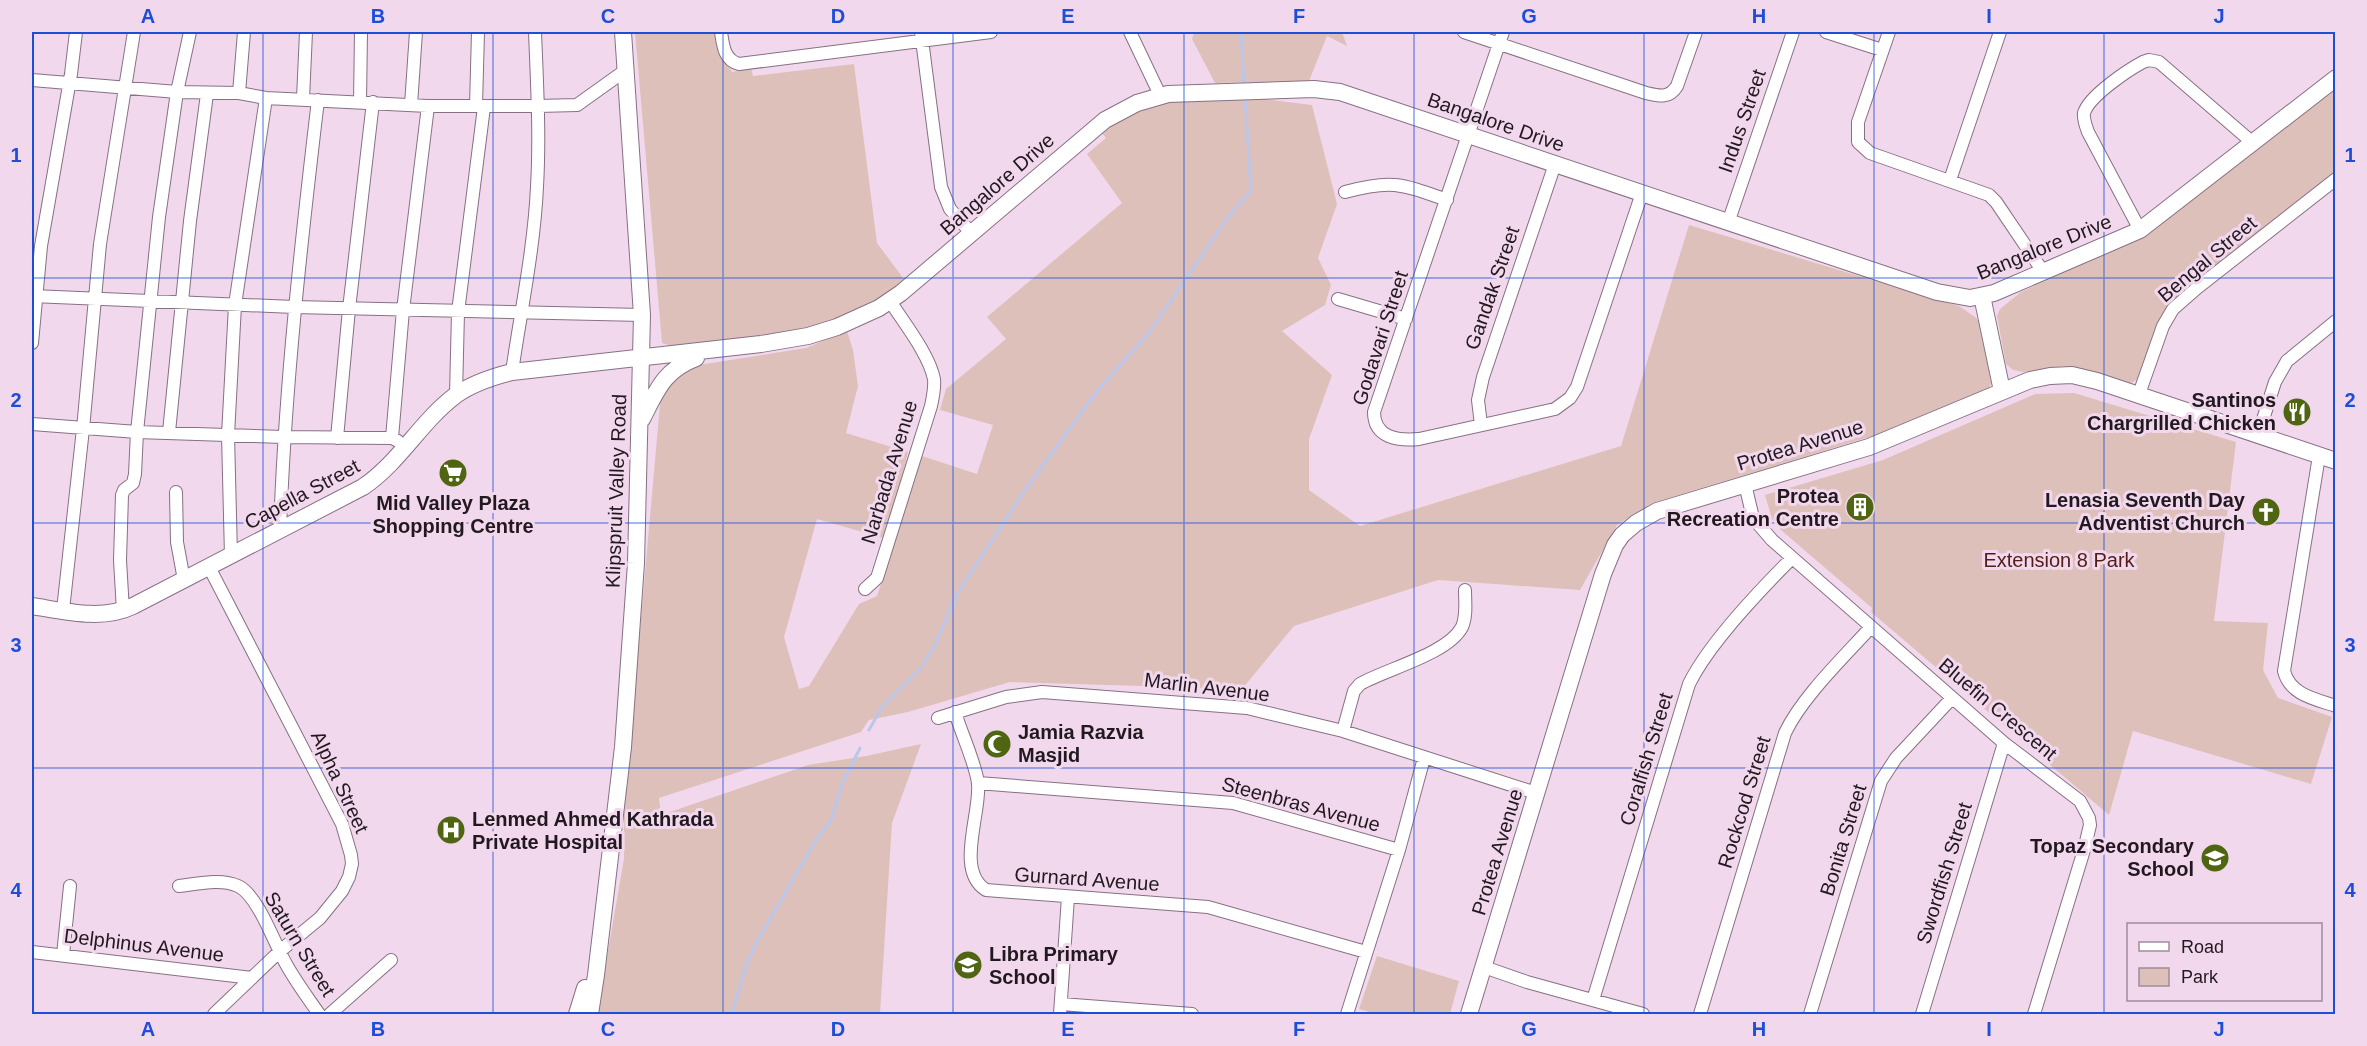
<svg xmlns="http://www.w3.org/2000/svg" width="2367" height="1046" font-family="Arial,sans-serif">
<rect width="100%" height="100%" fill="#f2d8ed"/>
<path fill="#dec0ba" d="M635,32H718L723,57L732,72L751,68L753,76L854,64L877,243L906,282L878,301L832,322L803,330L672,346L662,343Z
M1194,32H1342L1347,46L1327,36L1309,81L1215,83L1192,39Z
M2335,85V173L2174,300C2154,323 2150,352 2138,379L2131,383H2124L2098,373L2063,366L2023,372L2013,370L2006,364L1997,316L2000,309L2021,292L2116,249Z
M1265,99L1312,105L1337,204L1318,258L1331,285L1325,305L1282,331L1332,375L1309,439V490L1360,526L1621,446L1689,225L1959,306L1975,317L1982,325L1993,380L1989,388L1981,395L1899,428L1652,503L1617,525L1580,590L1438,580L1294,626L1242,689L1010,682L908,712L869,720L861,732L659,798L661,815L808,765L866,756L921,744L892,823L880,1014H597L624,859V810L661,393L664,385L692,366L806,348L847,331L853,350L858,386L846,433L908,452L887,539L817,519L784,637L799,689L809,686L859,604L877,596L922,456L977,474L993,425L940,410L946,389L1006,339L987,317L1122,203L1087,154L1106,138L1101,132L1123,117L1165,101Z
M2074,393L2236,442L2214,621L2268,623L2263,670L2278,698L2332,717L2311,784L2133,731L2109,815L1871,612L1872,608L1782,531L1772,519L1765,495L1883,460L2035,394Z
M1377,956L1459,981L1450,1014H1376L1359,1009Z"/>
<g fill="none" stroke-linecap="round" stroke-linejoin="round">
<path stroke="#bbc6eb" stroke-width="3" d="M1241,32L1244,84
M869,730L882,707L921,668L935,645L956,596L1025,490L1097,391L1148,334L1227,219L1251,190L1245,97
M732,1014L744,972L755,945L816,840L831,820L843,782L860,748"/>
<g stroke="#877083" stroke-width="14">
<path id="street" d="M721,32C723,45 724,60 739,64L991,32
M921,32L941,187L950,209L972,234
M1130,32L1160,95
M1464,32L1646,93C1659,96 1669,99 1677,86L1696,32
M1503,32L1374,412C1374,438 1398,441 1419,439L1555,409L1570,398L1577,387L1642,193
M1826,32L1882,50
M1889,32L1858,122V142L1870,153L1989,195L1996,202L2044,273
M32,80L177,92L239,93L266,98L428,106H538L577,105L626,70
M239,93L244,32
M303,99L306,32
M360,102L361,32
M411,105L416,32
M476,106L478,32
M1950,180L2000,32
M1345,192C1392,179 1402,184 1447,200
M1728,223L1793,32
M2140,230L2088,132C2086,126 2083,119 2084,113C2089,96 2128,70 2143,62L2149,60L2159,62L2253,143
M32,296L294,307L642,315
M1338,299L1406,319
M32,343L41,246L71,74L76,32
M512,372C521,310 534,249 537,187C540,135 537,83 535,32
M2139,394L2163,326L2173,309L2197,288L2336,179
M456,395L458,312L484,107
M32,424L137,432L283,437L392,438
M1481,425L1478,400L1483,377L1555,164
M169,432L190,221L207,94
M2258,435L2275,382L2287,361L2336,321
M337,438L349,309L373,102
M398,441L392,438L403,310L428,106
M2319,456L2284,671C2290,695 2315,699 2336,706
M1745,484L1753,518L1772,540L2004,743L2080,801L2089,818L2090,825L2084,850L2034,1014
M176,492L177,542L184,580
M280,530C285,386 301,243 318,100
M231,556L228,435L235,305L266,98
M209,567L342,824L351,855L352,864L349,877L342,891L320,918L280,951L214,1014
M865,589L877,578L931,406C933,397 935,388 934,379C929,354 904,323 890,301
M63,610L83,429L100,244L134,32
M123,611L120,560L122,495L124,490L133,483L135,474L137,432L159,217L177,92L190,32
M955,712C960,730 977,767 978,784C981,813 955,871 986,890L1208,907L1366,952
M938,718L1006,697L1042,692L1247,708L1343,731L1536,793
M1343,731L1354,691L1360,684C1386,669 1448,654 1462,627C1467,616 1465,602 1465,590
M978,783L1233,803L1399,850
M179,886C197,884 221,878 238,886C258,895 275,945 286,964C296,982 308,998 319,1014
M32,952L252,978
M63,955L70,886
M1484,967L1527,982L1643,1014
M1593,1000L1689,684C1709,643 1759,591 1792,558
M1061,1004L1192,1014
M330,1014L391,960
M1060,1014L1068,897
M1347,1014L1399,850L1424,758
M1700,1014L1785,733C1802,697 1844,657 1871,627
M1810,1014L1881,781L1896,758L1952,698
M1922,1014L2004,743"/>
</g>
<g stroke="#877083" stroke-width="18">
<path id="secondary" d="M1982,296L2002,391
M642,419C657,390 664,370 696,358
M32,606C64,611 102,621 133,606L363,487C400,462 421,421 456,395C473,383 492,377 512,372L761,344L808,336L837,327L879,308L901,293L1105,120L1137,103L1168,94L1314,89L1340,92L1937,292L1970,298L1994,293L2140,230L2336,78
M577,1014L585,988
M590,1014L596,975L623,747L636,563L642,315L623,32
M1469,1014L1603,574L1615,545L1622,535L1636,523L1657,511L1869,447L2030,380L2050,376L2072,375L2097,381L2336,461"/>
</g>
<use href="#street" stroke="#fff" stroke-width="12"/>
<use href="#secondary" stroke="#fff" stroke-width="16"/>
</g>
<path fill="none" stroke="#1d4ed8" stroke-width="1.5" stroke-opacity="0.55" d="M263,32V1014M493,32V1014M723,32V1014M953,32V1014M1184,32V1014M1414,32V1014M1644,32V1014M1874,32V1014M2104,32V1014M32,278H2336M32,523H2336M32,768H2336"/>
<defs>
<g id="restaurant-disc" transform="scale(1.5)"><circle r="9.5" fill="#506512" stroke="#f2d8ed"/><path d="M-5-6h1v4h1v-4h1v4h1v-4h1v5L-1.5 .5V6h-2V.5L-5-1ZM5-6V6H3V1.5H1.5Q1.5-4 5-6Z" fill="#fff"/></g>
<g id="supermarket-disc" transform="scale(1.5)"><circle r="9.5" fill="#506512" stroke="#f2d8ed"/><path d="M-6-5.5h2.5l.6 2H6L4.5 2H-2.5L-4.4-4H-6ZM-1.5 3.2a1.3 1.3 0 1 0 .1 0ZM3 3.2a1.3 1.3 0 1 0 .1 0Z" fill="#fff"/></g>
<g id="building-disc" transform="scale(1.5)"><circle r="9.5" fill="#506512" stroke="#f2d8ed"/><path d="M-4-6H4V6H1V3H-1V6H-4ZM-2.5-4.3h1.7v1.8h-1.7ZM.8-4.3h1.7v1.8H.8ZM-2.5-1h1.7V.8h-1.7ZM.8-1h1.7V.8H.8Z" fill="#fff"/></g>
<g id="church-disc" transform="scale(1.5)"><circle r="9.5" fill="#506512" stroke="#f2d8ed"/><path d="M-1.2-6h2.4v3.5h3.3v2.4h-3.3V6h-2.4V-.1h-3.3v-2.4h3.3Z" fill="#fff"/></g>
<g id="mosque-disc" transform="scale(1.5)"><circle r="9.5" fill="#506512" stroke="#f2d8ed"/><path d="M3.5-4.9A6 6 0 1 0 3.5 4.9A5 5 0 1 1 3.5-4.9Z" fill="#fff"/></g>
<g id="hospital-disc" transform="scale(1.5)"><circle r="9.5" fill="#506512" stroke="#f2d8ed"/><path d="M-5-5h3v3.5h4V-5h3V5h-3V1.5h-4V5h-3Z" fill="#fff"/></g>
<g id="school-disc" transform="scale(1.5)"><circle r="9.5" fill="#506512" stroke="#f2d8ed"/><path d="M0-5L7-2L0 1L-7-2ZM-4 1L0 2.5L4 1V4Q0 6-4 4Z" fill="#fff"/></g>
</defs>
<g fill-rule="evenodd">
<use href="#restaurant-disc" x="2297" y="412"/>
<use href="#supermarket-disc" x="453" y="473"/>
<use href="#building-disc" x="1860" y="507"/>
<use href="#church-disc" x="2266" y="512"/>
<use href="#mosque-disc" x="997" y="744"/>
<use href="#hospital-disc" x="451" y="830"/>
<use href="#school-disc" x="2215" y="858"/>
<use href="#school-disc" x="968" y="965"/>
</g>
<g text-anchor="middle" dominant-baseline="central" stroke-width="6" stroke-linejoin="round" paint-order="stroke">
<g font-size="20" fill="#221920" stroke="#f2d8ed">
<text transform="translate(1742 121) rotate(-71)">Indus Street</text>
<text transform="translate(1496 122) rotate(19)">Bangalore Drive</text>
<text transform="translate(997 184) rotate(-41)">Bangalore Drive</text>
<text transform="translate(2044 247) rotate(-22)">Bangalore Drive</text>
<text transform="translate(2207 259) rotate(-40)">Bengal Street</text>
<text transform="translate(1492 288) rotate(-71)">Gandak Street</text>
<text transform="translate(1380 338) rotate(-72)">Godavari Street</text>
<text transform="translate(1800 445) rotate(-17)">Protea Avenue</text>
<text transform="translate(889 472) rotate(-73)">Narbada Avenue</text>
<text transform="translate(616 491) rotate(-88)">Klipspruit Valley Road</text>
<text transform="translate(302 494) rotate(-28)">Capella Street</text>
<text transform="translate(1207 687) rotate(7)">Marlin Avenue</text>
<text transform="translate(1998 709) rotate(40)">Bluefin Crescent</text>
<text transform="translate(1646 759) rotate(-73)">Coralfish Street</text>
<text transform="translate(340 782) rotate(65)">Alpha Street</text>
<text transform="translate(1744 802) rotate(-73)">Rockcod Street</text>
<text transform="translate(1301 804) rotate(15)">Steenbras Avenue</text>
<text transform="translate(1843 840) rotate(-73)">Bonita Street</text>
<text transform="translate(1497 852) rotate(-73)">Protea Avenue</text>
<text transform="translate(1944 873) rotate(-73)">Swordfish Street</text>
<text transform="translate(1087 879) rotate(4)">Gurnard Avenue</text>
<text transform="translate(300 944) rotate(59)">Saturn Street</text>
<text transform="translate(144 945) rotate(7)">Delphinus Avenue</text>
</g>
<g font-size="20" font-weight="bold" fill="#221920" stroke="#f2d8ed" text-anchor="end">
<text x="2276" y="400">Santinos<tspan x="2276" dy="23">Chargrilled Chicken</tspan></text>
<text x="1839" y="496">Protea<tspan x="1839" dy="23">Recreation Centre</tspan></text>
<text x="2245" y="500">Lenasia Seventh Day<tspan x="2245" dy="23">Adventist Church</tspan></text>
<text x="453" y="503" text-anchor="middle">Mid Valley Plaza<tspan x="453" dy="23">Shopping Centre</tspan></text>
<text x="1018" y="732" text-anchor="start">Jamia Razvia<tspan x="1018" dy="23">Masjid</tspan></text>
<text x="472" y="819" text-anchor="start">Lenmed Ahmed Kathrada<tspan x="472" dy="23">Private Hospital</tspan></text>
<text x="2194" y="846">Topaz Secondary<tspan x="2194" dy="23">School</tspan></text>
<text x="989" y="954" text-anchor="start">Libra Primary<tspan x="989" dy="23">School</tspan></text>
</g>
<g font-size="20" fill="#521d12" stroke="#f2d8ed">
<text x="2059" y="560">Extension 8 Park</text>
</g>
</g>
<rect width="2367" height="1046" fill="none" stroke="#f2d8ed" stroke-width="66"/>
<rect x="2127" y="923" width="195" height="78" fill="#f2d8ed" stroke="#9f8c9b" stroke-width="1.5"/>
<rect x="2139" y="942" width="30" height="9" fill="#ffffff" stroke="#9f8c9b" stroke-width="1.5"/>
<text x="2181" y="953" font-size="18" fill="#221920">Road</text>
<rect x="2139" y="968" width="30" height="18" fill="#dec0ba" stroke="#9f8c9b" stroke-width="1.5"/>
<text x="2181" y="983" font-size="18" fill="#221920">Park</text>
<rect x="33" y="33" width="2301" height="980" fill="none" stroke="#1d4ed8" stroke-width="2"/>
<g font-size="20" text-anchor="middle" font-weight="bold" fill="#1d4ed8">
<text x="148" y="23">A</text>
<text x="378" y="23">B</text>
<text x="608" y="23">C</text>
<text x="838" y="23">D</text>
<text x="1068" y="23">E</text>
<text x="1299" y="23">F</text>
<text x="1529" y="23">G</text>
<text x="1759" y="23">H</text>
<text x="1989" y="23">I</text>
<text x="2219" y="23">J</text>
<text x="16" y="162">1</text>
<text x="2350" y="162">1</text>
<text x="16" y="407">2</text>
<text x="2350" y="407">2</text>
<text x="16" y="652">3</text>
<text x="2350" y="652">3</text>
<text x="16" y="897">4</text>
<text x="2350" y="897">4</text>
<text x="148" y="1036">A</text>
<text x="378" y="1036">B</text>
<text x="608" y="1036">C</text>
<text x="838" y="1036">D</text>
<text x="1068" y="1036">E</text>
<text x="1299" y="1036">F</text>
<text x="1529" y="1036">G</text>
<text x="1759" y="1036">H</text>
<text x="1989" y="1036">I</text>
<text x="2219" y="1036">J</text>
</g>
</svg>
